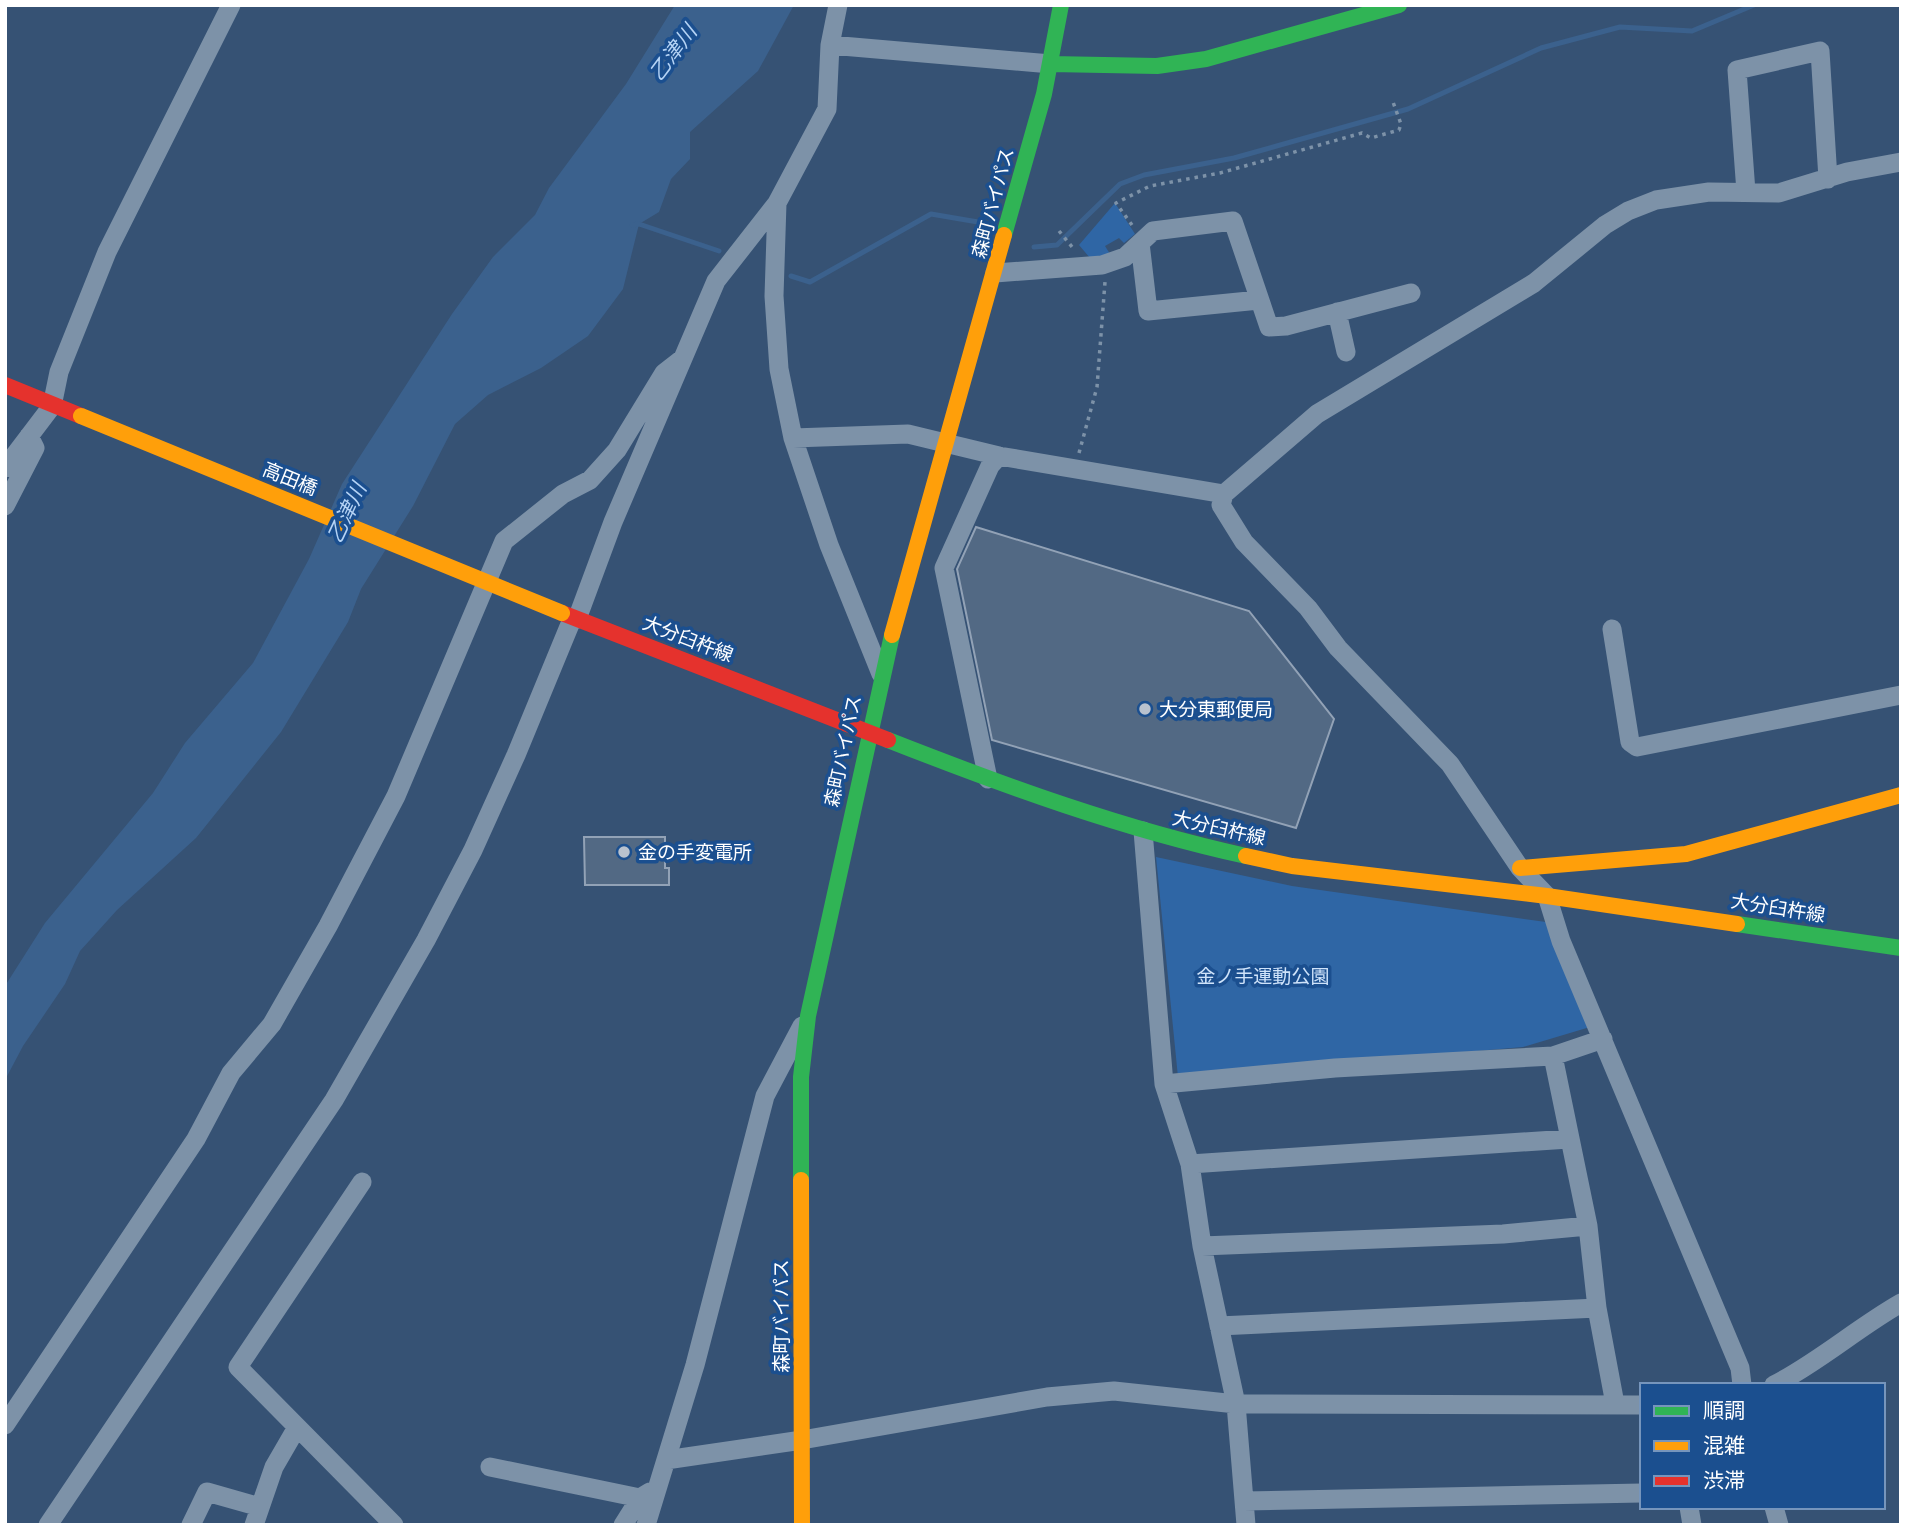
<svg xmlns="http://www.w3.org/2000/svg" width="1906" height="1530" font-family="'Fira Sans','Noto Sans JP',sans-serif">
<rect width="100%" height="100%" fill="#365274"/>
<path fill="#2f66a5" d="M1115,203L1135,234L1124,243L1119,238L1105,246L1110,254L1090,258L1079,245Z
M1156,857L1292,886L1546,922L1590,1027L1523,1047L1178,1077Z"/>
<path fill="#3b618d" d="M675,5H794L758,71L690,132V159L671,179L659,212L639,224L623,289L588,336L541,368L488,395L455,424L413,506L361,589L348,622L281,732L196,838L117,910L80,951L65,984L23,1046L5,1080V986L45,923L153,793L185,743L253,663L309,559L342,484L452,314L493,257L535,215L549,188L626,84Z"/>
<g fill="none" stroke-linecap="round" stroke-linejoin="round">
<path stroke="#3b618d" stroke-width="5" d="M632,225L639,224L719,251
M1034,247L1057,245L1120,184L1144,175L1234,158L1408,109L1541,48L1620,27L1692,31L1754,5
M791,276L810,282L931,214L978,222"/>
</g>
<path fill="#526984" stroke="#92a2b6" stroke-width="2" d="M976,527L1249,611L1334,719L1296,828L992,740L957,569Z
M584,837H665V868H669V885H585Z"/>
<g fill="none" stroke-linecap="round" stroke-linejoin="round">
<path stroke="#7d92a8" stroke-width="3.5" stroke-dasharray="3.5 5" stroke-linecap="butt" d="M1132,225L1116,203L1150,186L1220,173L1362,133L1371,138L1399,130L1401,124L1393,102
M1059,231L1073,248
M1079,453L1097,387L1105,282"/>
<path stroke="#7d92a8" stroke-width="19" d="M838,5L830,45L827,109L777,203L774,296L779,369L793,438L829,545L881,674
M830,45L1051,64
M1746,192L1737,70L1820,51L1828,179
M1140,243L1148,311L1259,300
M995,273L1102,265L1125,257L1153,231L1233,221L1269,327L1286,326L1411,293
M1337,312L1346,352
M793,438L908,434L999,456L1224,494
M5,468L52,406L59,372L107,252L231,5
M5,506L35,448L29,436
M577,619L613,522L716,281L777,203
M1612,629L1630,742L1637,747L1901,695
M988,779L944,568L990,466L999,456
M1143,831L1164,1084L1190,1164L1202,1246L1236,1404L1246,1525
M1553,1056L1603,1039
M1164,1084L1335,1068L1553,1056L1588,1226L1597,1308L1615,1404
M1190,1164L1569,1139
M362,1182L238,1367L394,1525
M1202,1246L1503,1234L1588,1226
M1219,1326L1597,1308
M1742,1385L1740,1368L1561,941L1547,896L1520,868L1450,764L1338,648L1308,608L1244,542L1221,505L1224,494L1317,414L1534,283L1605,225L1628,211L1656,200L1709,192L1779,193L1847,172L1901,162
M1774,1385C1819,1362 1857,1328 1901,1303
M5,1425L196,1139L231,1073L272,1024L328,926L396,796L504,541L563,494L590,480L617,450L664,373L682,359
M666,1460L802,1440L1047,1397L1114,1391L1236,1404L1642,1405
M490,1467L640,1498
M1244,1501L1642,1493
M1689,1507L1692,1525
M1774,1507L1779,1525
M48,1525L334,1100L426,940L473,850L516,755L573,617
M191,1525L207,1492L260,1507
M254,1525L274,1467L296,1429
M623,1525L640,1498L650,1492
M646,1525L695,1365L765,1096L802,1026"/>
<path stroke="#30b455" stroke-width="16" d="M1051,64L1157,66L1206,59L1399,5
M1004,235L1044,94L1061,5
M888,740C1005,786 1123,829 1246,856
M1737,924L1901,948
M801,1180V1077L808,1016L892,635"/>
<path stroke="#ff9f0a" stroke-width="16" d="M892,635L1004,235
M1246,856L1292,866L1547,896L1737,924
M1520,868L1686,854L1901,795
M801,1180L802,1525"/>
<path stroke="#e5322d" stroke-width="16" d="M5,385L81,416
M562,613L888,740"/>
<path stroke="#ff9f0a" stroke-width="16" d="M81,416L562,613"/>
</g>
<g fill="#b9c2ce" stroke="#1b4f8f" stroke-width="2.5">
<circle cx="1145" cy="709" r="7"/>
<circle cx="624" cy="852" r="7"/>
</g>
<g text-anchor="middle" dominant-baseline="central" stroke-width="7" stroke-linejoin="round" paint-order="stroke">
<g font-size="19" fill="#fff" stroke="#1b4f8f">
<text transform="translate(993 203) rotate(-75)">森町バイパス</text>
<text transform="translate(290 479) rotate(22)">高田橋</text>
<text transform="translate(688 639) rotate(21)">大分臼杵線</text>
<text transform="translate(843 751) rotate(-78)">森町バイパス</text>
<text transform="translate(1219 828) rotate(13)">大分臼杵線</text>
<text transform="translate(1778 908) rotate(9)">大分臼杵線</text>
<text transform="translate(781 1316) rotate(-90)">森町バイパス</text>
</g>
<g font-size="19" fill="#fff" stroke="#1b4f8f" text-anchor="start">
<text x="1159" y="709">大分東郵便局</text>
<text x="638" y="852">金の手変電所</text>
</g>
<g font-size="19" fill="#cfe3fa" stroke="#1b4f8f">
<text x="1263" y="976">金ノ手運動公園</text>
</g>
<g font-size="21" font-style="italic" fill="#b5d3f5" stroke="#1b4f8f">
<text transform="translate(673 53) rotate(-53)">乙津川</text>
<text transform="translate(347 513) rotate(-65)">乙津川</text>
</g>
</g>
<rect width="1906" height="1530" fill="none" stroke="#ffffff" stroke-width="14"/>
<rect x="1640" y="1383" width="245" height="126" fill="#1b4f8f" stroke="#7695bc" stroke-width="2"/>
<rect x="1654" y="1406" width="35" height="10" fill="#30b455" stroke="#7695bc" stroke-width="2"/>
<text x="1703" y="1418" font-size="21" fill="#ffffff">順調</text>
<rect x="1654" y="1441" width="35" height="10" fill="#ff9f0a" stroke="#7695bc" stroke-width="2"/>
<text x="1703" y="1453" font-size="21" fill="#ffffff">混雑</text>
<rect x="1654" y="1476" width="35" height="10" fill="#e5322d" stroke="#7695bc" stroke-width="2"/>
<text x="1703" y="1488" font-size="21" fill="#ffffff">渋滞</text>
</svg>
